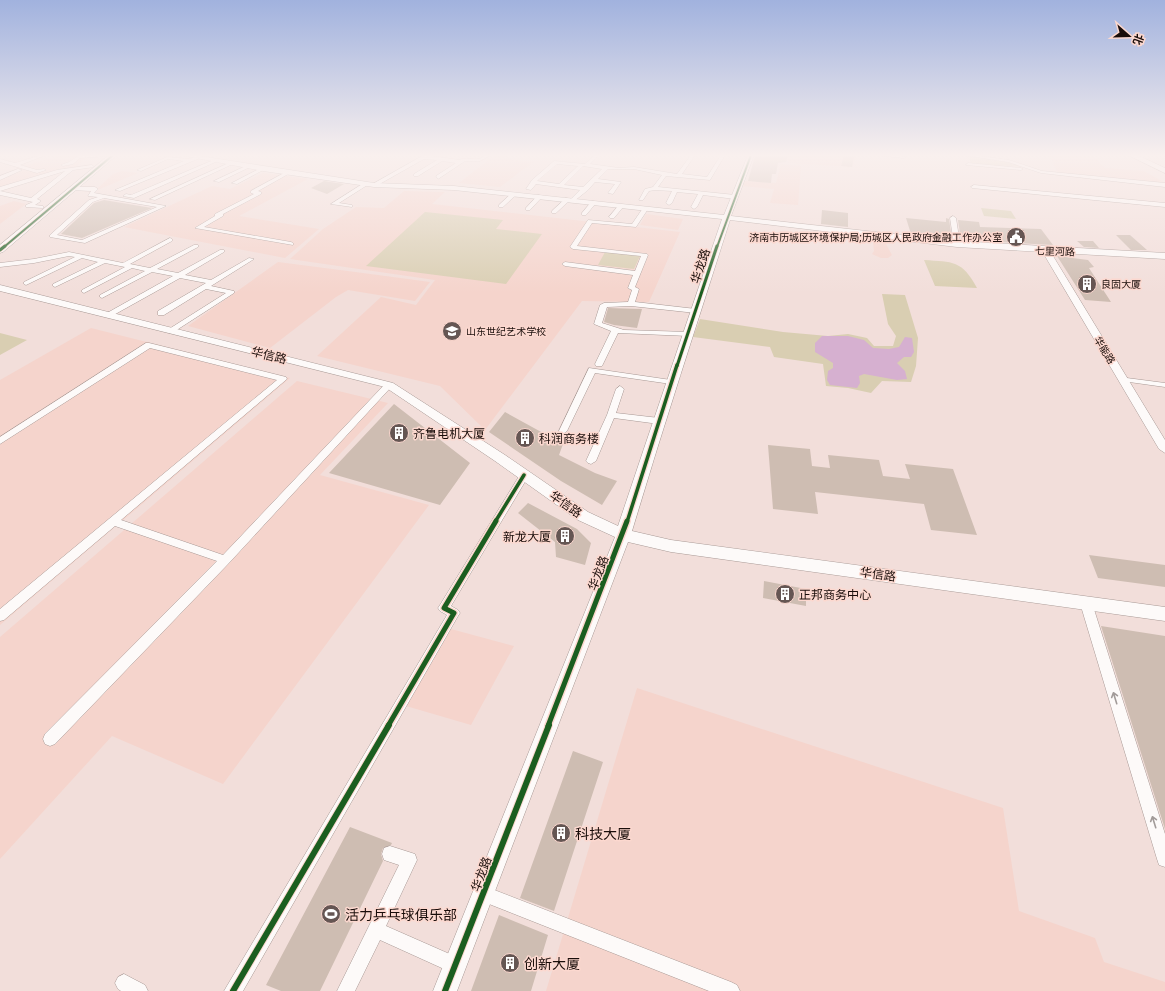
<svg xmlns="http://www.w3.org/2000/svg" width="1165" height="991" font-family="'Noto Sans','Noto Sans SC',sans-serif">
<rect width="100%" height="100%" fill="#f2deda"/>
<path fill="#f5d4cc" d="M59,155H90L75,167L0,189V179L21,171L16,169Z
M495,155L507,156L504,159L533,162L500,187L459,183Z
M754,155H856L853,167L788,163V159L753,156Z
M1049,155L1094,157L1105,168L1144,171L1165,183V184L1058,173Z
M781,164L801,166L798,205L770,203L774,189L741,186L743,181L776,183Z
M122,171L138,173L95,191L113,174Z
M263,173L308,179L239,216L319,229L285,258L124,227L212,186L230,189Z
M404,191L445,192L432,204L680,232L649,302L582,301L485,430L440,386L317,356L381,297L416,305L435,280L290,259L323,229L356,207L384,208Z
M14,201L26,204L0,224V206Z
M646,214L683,219L678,230L640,225Z
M873,243L886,244L892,255L888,258H881L872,254L874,251Z
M278,262L363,273L430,282L415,301L348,290L336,297L270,348L188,326Z
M91,328L290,378L0,625V380Z
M297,381L388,403L320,475L429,505L223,784L112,736L0,859V637Z
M451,629L514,646L471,725L406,706Z
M637,688L1003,808L1019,911L1095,938L1104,962L1165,982V991H546Z"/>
<path fill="#d9ceb2" d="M969,156L1009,162L1027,167L971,164Z
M981,208L1011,211L1016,219L984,216Z
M425,212L503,220L496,229L542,234L506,284L366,266Z
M605,252L640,256L634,269L598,265Z
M924,260C953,262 962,260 977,288L935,286Z
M882,294L905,295L918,338L916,366L911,382L882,381L871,393L848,388L826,386L823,364L774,357L770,347L693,337L700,319L783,332L828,336L848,334L867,338L874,346H893L896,336L888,324Z
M0,333L27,340L0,355Z"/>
<path fill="#d6b0d0" d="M822,336H848L864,340L873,348L889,349L899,347L905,337L912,338L914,352L911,357H904L897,363L905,371L907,379L897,380L864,374L859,376L860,383L857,388L830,385L827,380L828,371L833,368V363L815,352V343Z"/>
<path fill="#cebdb2" d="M768,155H788L786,162L778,163L776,174H772L771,183L748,181L755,156L767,157Z
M844,155L854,156L852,167L841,166Z
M324,181L344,184L327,194L311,188Z
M104,200L152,208L82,238L61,234L94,203Z
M822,210L848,213V227L821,224Z
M906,218L946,222V218L949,219L952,239L911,234Z
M958,220L979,222L980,227L1041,229L1053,245L961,240Z
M1116,235H1130L1147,250H1131Z
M1077,241H1093L1099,248L1084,247Z
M1057,256L1088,260L1094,267L1089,268L1111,302L1085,300Z
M608,308L642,309L637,328L614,325L604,322Z
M394,404L470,463L440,505L329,473Z
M505,412L563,444L559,455L595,473L617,481L602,505L561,481L489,432Z
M768,445L810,449L812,466L830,468L828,455L879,460L883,476L910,479L905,464L953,469L977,535L931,530L924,504L815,492L818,514L773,509Z
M528,503L577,529L591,543L585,565L556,557L555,542L518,513Z
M1089,555L1165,565V587L1098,578Z
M764,581L806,589V606L763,598Z
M1101,626L1165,636V829Z
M573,751L603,762L554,911L520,898Z
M350,827L392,843L391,845L383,848L381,854L383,861L320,991H281L266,985Z
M499,915L548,935L531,991H471Z"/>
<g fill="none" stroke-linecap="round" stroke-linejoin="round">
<g stroke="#a89995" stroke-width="1">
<path id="minor" d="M41,155H46L20,165L37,170L44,169L46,170L37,173L0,162V159L15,163Z
M80,155H105L107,156L80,158L73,164L63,166L61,165L69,162Z
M424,155L459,160C466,157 472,160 479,159C484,157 486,154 491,155L480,161H465L438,179L436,176L456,163L442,161L418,176H414V174L437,160L424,159L376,186L371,185Z
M595,155H599L590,164L619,168L634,167L677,174L691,155H695L682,174L707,177L721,155H725L710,180L666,176L658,187L735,195L738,197L735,199L703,195L697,207L694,209L691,207L698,194L677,192L672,203L669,205L666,203L672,191L655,190L649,191L643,200H639L645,189L653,187L662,175L634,169H608L598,179L621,182L613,194L608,193L615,184L595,182L588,190L573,202L570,200L580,190L536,184L531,190L526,189L532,180L554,161L585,164ZM557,164L578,166L559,184L537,181ZM583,166L602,169L583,187L564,185Z
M876,155H891L906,157L904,158Z
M963,155H972L1009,160L1042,171L1165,183V187L1041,173L1008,162Z
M198,156L200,158L120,191L115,190L184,161L168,159L141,171L137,170L167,157L189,159Z
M216,159L220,160L134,198L123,196L126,194L131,195Z
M231,162L235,163L155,200L150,199Z
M968,163L1021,168L1023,169L1021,170L966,165Z
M92,165L94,167L73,170L37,199L41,201L35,205L43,206V208L26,207V205L33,202L0,195V191L31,198L65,171L0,191V187L57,170Z
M248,165L252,166L219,182L214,181Z
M261,168L265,169L237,184L232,183Z
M18,169L22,170L0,180V176Z
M286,172L290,173L258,191L261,192V194L223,214V216L204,227L291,242L293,243V245L195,228L215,216V214L254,194L251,193V191Z
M364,183L369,184L339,203L352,205V207L331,204Z
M974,185L1165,203V207L972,188L971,187Z
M73,187H95L98,189L94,193L166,206L85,243L50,237V235L89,200L98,197L88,196L91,191L71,190V188ZM104,198L157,207L82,240L57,235L93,202Z
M512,193L517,194L503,207H499V205Z
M538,195L543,196L530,210H526V208Z
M566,198L571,199L556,213H552V211Z
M592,201L597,202L586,215H582V213Z
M619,205L624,206L614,218H610L609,217Z
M645,207L648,209L636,227L592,223L577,246L647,254L648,255L635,287L639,289L635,302L696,309L700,311L696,313L631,306L607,307L602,323L624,330L689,332L693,334L689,336L618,333L603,364L602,366H596L595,364L611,331L594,324L600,305L604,303L628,302L632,290L628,288L633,275L565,266L562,264L565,262L635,271L641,256L573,249L570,247L588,220L632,224L643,208Z
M953,216L956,218L960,244L957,246L954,244L950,218Z
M170,238L172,239V241L130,264L150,268L194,245H198V247L157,269L178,273L220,250H224V252L185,275L211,280L249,258L254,259L211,286L234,291V293L172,333H169V329L226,293L206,289L164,315H158V311L206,283L180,278L110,317L106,315L107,313L173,276L152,272L102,298L100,297V295L145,271L132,268L84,293L82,292V290L125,267L105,263L55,287L53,286V284L98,262L82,258L26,285L24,284V282L75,257L69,256L34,263L0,267V263L34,259L69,252L123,263Z
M146,343H149L286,377L287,379L121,520L223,555L386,383H392L393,385L229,563L55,744L50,746L45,744L43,739L45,734L217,561L115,526L4,620L0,621V609L277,380L150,348L0,444V437Z
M589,368L671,380L675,382L671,384L595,373L567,431L563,434L560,433L559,431Z
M1119,377L1165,383V387L1122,381L1118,379Z
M620,386L624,389L616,413L659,418L663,421L659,424L614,418L596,461L591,464L588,463L586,461L607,415L616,389Z
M524,472L529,475L451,606L458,610L460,613L458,616L243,991H224L447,615L440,611L438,608L440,605L521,473Z
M1086,598L1090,600L1092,603L1165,834V867L1159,865L1157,859L1080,603L1082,600Z
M390,846L415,854L417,860L386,926L461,959L464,965L461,971L455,974L380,940L355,991H337L399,865L384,860L382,854L384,848Z
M484,886L731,982L737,985L740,991H709L484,902L478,900L476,894L478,888Z
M124,974L145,985L148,991H121L118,989L115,983L118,977Z"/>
</g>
<g stroke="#a89995" stroke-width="1">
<path id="tertiary" d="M1043,249L1050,251L1165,440V453L1159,449L1042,251Z"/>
</g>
<g stroke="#a89995" stroke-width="1">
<path id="secondary" d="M181,155H193L374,183L454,186L724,215L748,155H754L731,216L957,241L1165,253V259L957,247L730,220C697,324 663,427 632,531L671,540L1165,607V621L671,552L628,542L457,991H433L615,537L578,520L495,461L385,387L0,291V285L393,383L505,455L588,512L618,526C652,424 687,322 722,219L454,190L374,187L263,171Z"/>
</g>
<g stroke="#a89995" stroke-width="1">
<path id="primary" d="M109,155H117L3,252L0,253V245Z
M1128,155H1137L1165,168V173Z"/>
</g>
<use href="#minor" fill="#fdfaf9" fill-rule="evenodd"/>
<use href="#tertiary" fill="#fdfaf9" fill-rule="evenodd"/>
<use href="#secondary" fill="#fdfaf9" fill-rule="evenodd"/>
<use href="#primary" fill="#fdfaf9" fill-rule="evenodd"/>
<g stroke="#fcd8cf" stroke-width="3.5">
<path id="cycleway-far4" d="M4,247L113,155
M717,247L751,155"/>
</g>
<g stroke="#fcd8cf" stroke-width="4.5">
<path id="cycleway-far3" d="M0,250L5,246
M677,366L717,246"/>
</g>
<g stroke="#fcd8cf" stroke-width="6">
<path id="cycleway-far2" d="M495,522L524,475
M627,522L677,365"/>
</g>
<g stroke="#fcd8cf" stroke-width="8">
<path id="cycleway-far1" d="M388,726L454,613L444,608L496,521
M548,726L627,521"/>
</g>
<g stroke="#fcd8cf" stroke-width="8">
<path id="cycleway" d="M233,991L389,725
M445,991L549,725"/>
</g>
<use href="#cycleway-far4" stroke="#1b5e20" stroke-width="2"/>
<use href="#cycleway-far3" stroke="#1b5e20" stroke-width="3"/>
<use href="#cycleway-far2" stroke="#1b5e20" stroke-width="3.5"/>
<use href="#cycleway-far1" stroke="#1b5e20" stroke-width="5"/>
<use href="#cycleway" stroke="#1b5e20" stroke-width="6"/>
</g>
<defs><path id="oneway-shaft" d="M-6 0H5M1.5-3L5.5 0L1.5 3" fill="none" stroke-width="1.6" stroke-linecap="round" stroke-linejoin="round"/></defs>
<g stroke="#a29b99">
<use href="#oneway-shaft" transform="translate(1115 698) rotate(-107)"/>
<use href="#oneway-shaft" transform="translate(1154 822) rotate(-107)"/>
</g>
<linearGradient id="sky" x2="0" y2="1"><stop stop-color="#a1b2de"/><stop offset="0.53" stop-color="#f9f0ee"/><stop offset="1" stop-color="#f9f0ee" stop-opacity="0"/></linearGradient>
<rect width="1165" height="293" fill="url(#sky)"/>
<defs>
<g id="civic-disc" transform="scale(1)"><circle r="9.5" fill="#655653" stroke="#fcd8cf"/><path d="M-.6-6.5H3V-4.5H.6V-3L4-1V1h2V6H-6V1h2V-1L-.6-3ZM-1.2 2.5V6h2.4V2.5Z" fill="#fff"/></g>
<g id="building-disc" transform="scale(1)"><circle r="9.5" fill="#655653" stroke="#fcd8cf"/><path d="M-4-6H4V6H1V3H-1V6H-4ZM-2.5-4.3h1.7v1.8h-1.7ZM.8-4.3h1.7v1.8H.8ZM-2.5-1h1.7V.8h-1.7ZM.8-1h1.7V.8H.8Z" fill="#fff"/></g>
<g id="university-disc" transform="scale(1)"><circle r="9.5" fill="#655653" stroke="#fcd8cf"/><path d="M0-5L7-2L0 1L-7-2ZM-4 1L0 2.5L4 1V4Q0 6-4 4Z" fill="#fff"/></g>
<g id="stadium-disc" transform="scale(1)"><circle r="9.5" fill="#655653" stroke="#fcd8cf"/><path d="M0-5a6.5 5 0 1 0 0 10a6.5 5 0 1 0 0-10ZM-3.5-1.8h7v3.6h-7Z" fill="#fff"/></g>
</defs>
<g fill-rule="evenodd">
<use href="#civic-disc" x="1016" y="237"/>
<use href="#building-disc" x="1087" y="284"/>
<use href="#university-disc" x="452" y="331"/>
<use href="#building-disc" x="399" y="433"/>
<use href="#building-disc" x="525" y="438"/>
<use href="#building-disc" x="565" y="536"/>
<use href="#building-disc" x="785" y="594"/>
<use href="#building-disc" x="561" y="833"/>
<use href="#stadium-disc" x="331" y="914"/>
<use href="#building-disc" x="510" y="963"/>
</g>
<g text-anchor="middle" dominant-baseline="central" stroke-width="3" stroke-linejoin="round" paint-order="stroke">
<g font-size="10" fill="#190d0a" stroke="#fcd8cf" text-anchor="start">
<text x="1002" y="237" text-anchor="end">济南市历城区环境保护局;历城区人民政府金融工作办公室</text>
<text x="1101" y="284">良固大厦</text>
<text x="466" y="331">山东世纪艺术学校</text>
</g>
<g font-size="10" fill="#190d0a" stroke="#fcd8cf">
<text transform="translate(1055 251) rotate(2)">七里河路</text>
<text transform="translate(1105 350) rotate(59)">华能路</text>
</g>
<g font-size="12" fill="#190d0a" stroke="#fcd8cf">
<text transform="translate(700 266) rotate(-72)">华龙路</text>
<text transform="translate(269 355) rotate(14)">华信路</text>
<text transform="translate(566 504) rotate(35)">华信路</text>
<text transform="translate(598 573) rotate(-69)">华龙路</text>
<text transform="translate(878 574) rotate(8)">华信路</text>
<text transform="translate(481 874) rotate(-69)">华龙路</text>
</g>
<g font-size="12" fill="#190d0a" stroke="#fcd8cf" text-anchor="start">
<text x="413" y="433">齐鲁电机大厦</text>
<text x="539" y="438">科润商务楼</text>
<text x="551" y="536" text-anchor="end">新龙大厦</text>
<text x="799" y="594">正邦商务中心</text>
</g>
<g font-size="14" fill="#190d0a" stroke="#fcd8cf" text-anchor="start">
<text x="575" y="833">科技大厦</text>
<text x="345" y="914">活力乒乓球俱乐部</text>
<text x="524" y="963">创新大厦</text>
</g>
</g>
<g transform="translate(1129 36) rotate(110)" stroke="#fcd8cf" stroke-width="3" paint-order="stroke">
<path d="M0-3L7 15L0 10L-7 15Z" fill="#190d0a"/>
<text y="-6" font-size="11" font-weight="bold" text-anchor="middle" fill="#190d0a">北</text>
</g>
</svg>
